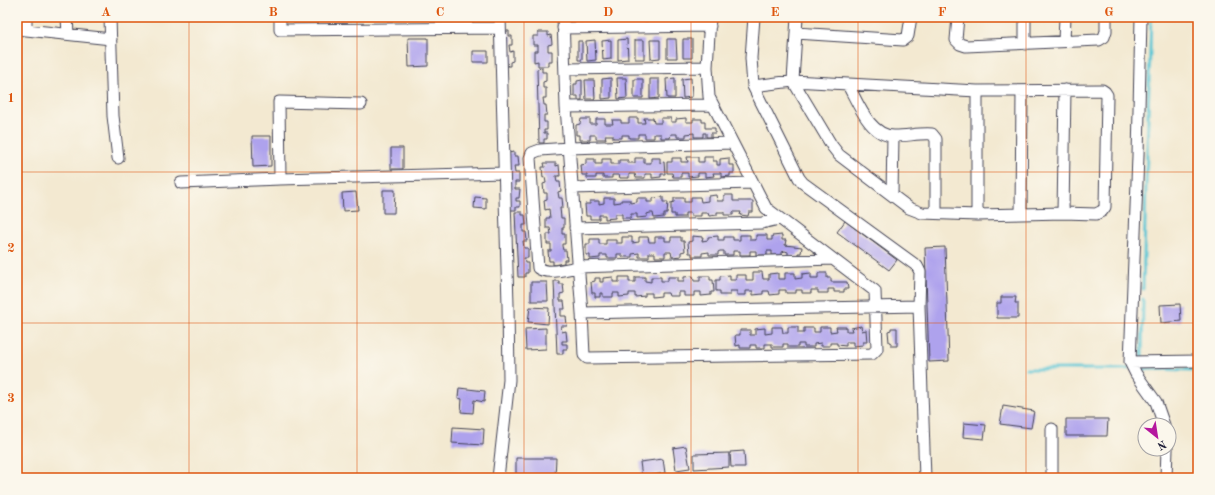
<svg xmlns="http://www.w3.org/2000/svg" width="1215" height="495" font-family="'Old Standard TT',serif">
<rect width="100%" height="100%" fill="#fbf7ec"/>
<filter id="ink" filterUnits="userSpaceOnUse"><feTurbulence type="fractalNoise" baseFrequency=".025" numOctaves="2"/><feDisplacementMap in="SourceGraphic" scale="8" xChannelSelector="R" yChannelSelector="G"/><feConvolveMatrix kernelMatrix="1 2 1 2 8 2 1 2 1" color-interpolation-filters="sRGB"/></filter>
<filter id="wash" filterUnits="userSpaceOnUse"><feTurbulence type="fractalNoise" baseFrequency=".012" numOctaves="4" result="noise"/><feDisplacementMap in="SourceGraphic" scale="16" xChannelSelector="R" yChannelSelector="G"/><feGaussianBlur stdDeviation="0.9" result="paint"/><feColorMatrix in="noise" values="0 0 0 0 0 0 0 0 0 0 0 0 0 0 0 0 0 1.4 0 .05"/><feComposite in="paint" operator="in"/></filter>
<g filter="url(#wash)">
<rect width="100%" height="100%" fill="#f3e9d1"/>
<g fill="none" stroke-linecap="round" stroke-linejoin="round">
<path stroke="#5bc6d5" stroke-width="3" d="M1143,289L1151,17
M1142,358L1143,299
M1026,369H1128
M1136,369L1198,370"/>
</g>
<g id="blocks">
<path fill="#aea2ed" d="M288,17H304V19H288Z
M576,17H584V20L576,21Z
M591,17H600V20H591Z
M609,17H617V20H609Z
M625,17H633L634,20H625Z
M640,17H649V20H640Z
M656,17H665V18L656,19Z
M673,17H682V19H673Z
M689,17H701V18L689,19Z
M503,31H509V36H512V45H509L510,52L513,51V61L510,62V66H504Z
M538,32H548V36L551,35L552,44L548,45V51H552V61H548V66H538V61L534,62V51H538V45H533V36H538Z
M408,38H428V66L409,67Z
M627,39L628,59L618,60V40Z
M667,39H676L677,58H667Z
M683,39H692V58H683Z
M595,40L596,60L587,61L586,41Z
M611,40V59L603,60L602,41Z
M635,40H644V59H635Z
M650,40H660V58L651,59Z
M578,41H582V60H578Z
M473,51H488V62H473Z
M542,68V72H546V81L543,82V88H546V98H543L544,105H546L547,115H544V122H547V130H544V133H547V139H544V143H539L537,69Z
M611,78V98L602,99V79Z
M617,78H626L627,98L618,99Z
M675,78V98H667L666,79Z
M691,78L692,97L683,98L682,79Z
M634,79H643V98H634Z
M650,79H659V98L650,99Z
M582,80V100H578V96H574V84H577V81Z
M585,80H594L595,99H586Z
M629,118H638V123H645L644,118H653L654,123H661V118H671V122H676V119L686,118V122H693V119H702V122H705V128H715V133H711V137H706V133H703V137H694V133L686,134V137H677V134H671L670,138H661V134H654V138H645V134H638V138H629V135H622V138H613V135H605L606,139H596V135H590V140H580V135H576V125L580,124L581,119H590V124H596V119H605V124H613L612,120H621V123H629Z
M252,136H271V166L253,167Z
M391,148H403V169H391Z
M514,152V156H518L519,166H514L515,173H519V182H515V189H520L519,198H516V201H520V207H516V210H510L508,153Z
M687,157H698V162H704V157H713V161H717V165H720V159L729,158V165H734V173H730V176L721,177V173H713L714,176L705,177V173H698V176L688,177V173H681V177H673L672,173H667V162H672V158H681V162H688Z
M635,158H644V163H651V158H660V163L664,162L665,174H661V177L652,178V174H645V178H636L635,174H629V178H620L619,175H612V178H603V175H596V178H587V175H582L581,165L586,164V159H595V164H602V159H611V164H619V160H628V163H635Z
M544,163H556V166L559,165L560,176H556L557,182H560L561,191L558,192L559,198H562L563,208H560L561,218H564V228H562V234H565V244H562V246L563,250H566L567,260H564V263L553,265V261H549L548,251H551V244H547V234H551L550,228H546V218H550L549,209L545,210L544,200L547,199V193H544L543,184L546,183L545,177L543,178L542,167H545Z
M383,190H395L394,213H383Z
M356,192L358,210L343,211L342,193Z
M716,195L717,201H724V195H733V201H753V212H749L748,216L740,215L741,212H733V215H724V212H717V215L709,216L708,213H701V216H691V213H685V217H675V214H671V203L674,202V198H684V202H691V197H700L701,202L708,201V196Z
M475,197L486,198V209L474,208Z
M663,197V202H668L667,214H664V217L654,218L653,213H650L647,214V217L637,218V214H631V218H622V214H615V218L605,219V215H599V219H590V216H586L585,204H590V201H599V204L604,203V198H614V203L621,202V200H630V203L637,202V198H647V202H653V198Z
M515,212H522V215H525L526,225H523V232H526L527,241H523L524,248H528V258H524L525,263H528V273H525V277H518Z
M845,221L897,260L889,270L837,232Z
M740,235H750V240H756V235H767V240H772V236L782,235V240H786L785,245L802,247L801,253H798V256H788V252L785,251L782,252V255H772V251H767V255H756V251H750V255H740V251H733V255H724V251H720L718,252V255H709V252L702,253V256H692V253H689L688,242L692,241V236L703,237L702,241L708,240V237L718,236V240H724V237H733V240H740Z
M622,237H632V243L639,242V237H648L649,242H655V237H665V241H671V237H681V241H684L685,251L681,252V256L672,257L671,252H665V257H655V253H649V257H639V253L632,254V257H622V254H617V258H607V255H600V258L590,259V255H586V244H590V239H599V244H606V240H616V243H622Z
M945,247L949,361L929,362L925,248Z
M753,272H762L763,279H769V274L778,273V279H785V273H795V279L802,278V274L811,273V278H818V273H827V278H831V282H847L848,289H844V292H834V289H828V293H818V290H811V293H802V290H796V293H786V290H779V294L770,295L769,291H763V294L753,295V291H746V295H737V291H730V295H720V291H716V280H720V276L730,275V280H736V275H746V280H753Z
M693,276L694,281H700V276H710V280H713L714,292H711V295L701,296V292H694V296H684V292H678V296H669L668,293H661V296L652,297V293H645V296L635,297V293H629V296L619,297V293H613V297H603V293H600V297H595V293H592L591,282L595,281V278H600V282H603V278L613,277V282H619V277H629V282H635V277H645V281L651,282V277H661V281H668V277H678V281H684V277Z
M554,281H559V284H563L564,293L560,294V301H564L565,309H561V316H566L567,326H561L562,332L566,331L567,341H562V344H567V349H563V354H557Z
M531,282H547L548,301H531Z
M1001,297H1016L1015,303H1018V318H997V303H1001Z
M1180,304L1181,321L1161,323L1160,305Z
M530,307L549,308L548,324L528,322Z
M861,326L862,331L866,330L867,342H863V345L853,346V342H846V346L837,345V343H830V346H821V343L814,344V347H804V344H798V347H788V344H783V347H772V344H765V348H756V345H750V348H740V345L736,346L735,335H740V330H750V335H755V329L765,328V334L772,333V327H782L783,333H788V327H798V333H804V328H814V332H820V327H830V332L837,331L836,327H846V331H852L851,328Z
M546,328V349L526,350L525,329Z
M891,328H897V346H891V342H889L888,331L891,330Z
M459,388L485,391L484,402L474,400L473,413L461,412L462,399L458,398Z
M1003,406L1034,411L1031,428L1000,424Z
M1066,419H1108L1107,436H1066Z
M964,423L986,425L984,439L963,437Z
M453,427L484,429L483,445L452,443Z
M686,446L690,468L676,470L673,448Z
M744,451L745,467H731L730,452Z
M729,453V467L694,469V454Z
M516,458H556L555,478H516Z
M663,459L665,473L642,477L640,462Z
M693,472V478H677V473Z
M733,476V478H723V477Z"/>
</g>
</g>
<g filter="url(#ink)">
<use href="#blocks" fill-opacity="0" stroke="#414052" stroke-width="1"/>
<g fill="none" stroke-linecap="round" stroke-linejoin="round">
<g stroke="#414052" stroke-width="13">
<path id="minor" d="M26,17V29
M67,17L68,34
M110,17L113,116L118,158
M280,17V30L500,28
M563,17L566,107L582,313L584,355L587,358L872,354L877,349L875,291L766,208L709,97L707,67L710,17
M754,17L751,58L753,86L799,178L803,183L917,266L920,272L919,306L925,478
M958,17L956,40L960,44L966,46L1099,40L1104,37L1106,31V17
M1025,17V44
M1141,17L1138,156L1130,362L1136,374L1156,402L1164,425
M563,28L710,26
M17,29L111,39
M796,33L903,40L908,36L911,17
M1064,41L1065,17
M565,69L707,67
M848,85C858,103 870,137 895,136C907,136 920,133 932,134L936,139V212
M753,86L793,81L977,91L1102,90L1105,92L1107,95L1105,207L1102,211L1096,214L1063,213L977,215L922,213L909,208L839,155L832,146L793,81L797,17
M977,91V215
M566,107L713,105
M732,143L569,148L540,150L532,153L530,158L538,268C547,275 568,269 578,267L833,259
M280,179L279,102L361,104
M181,183L280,179L504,173
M572,188L753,183
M892,195L893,136
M1063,213L1065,90
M1021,214L1022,91
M575,228L762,223L779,219
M582,313L919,306
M1130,362L1198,361
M498,478L509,380L508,305L500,17
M1052,478V429
M1166,478L1167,449"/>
</g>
<use href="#minor" stroke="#fff" stroke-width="11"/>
</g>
</g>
<path fill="none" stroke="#de560e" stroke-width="1" stroke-opacity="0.55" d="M189,17V478M357,17V478M524,17V478M691,17V478M858,17V478M1026,17V478M17,172H1198M17,323H1198"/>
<rect width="1215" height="495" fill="none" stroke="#fbf7ec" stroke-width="44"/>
<g transform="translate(1157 437) rotate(150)"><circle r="19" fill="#fbf7ec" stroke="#a4a2a5"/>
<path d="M0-3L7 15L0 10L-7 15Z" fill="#b5179e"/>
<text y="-6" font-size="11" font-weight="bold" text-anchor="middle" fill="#22223b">N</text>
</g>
<rect x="22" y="22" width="1171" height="451" fill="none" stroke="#de560e" stroke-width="1.5"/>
<g font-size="13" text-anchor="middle" font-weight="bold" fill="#de560e">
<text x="106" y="16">A</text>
<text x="273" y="16">B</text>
<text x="440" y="16">C</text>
<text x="608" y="16">D</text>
<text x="775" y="16">E</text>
<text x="942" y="16">F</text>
<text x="1109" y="16">G</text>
<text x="11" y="102">1</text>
<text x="11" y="252">2</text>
<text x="11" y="402">3</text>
</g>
</svg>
